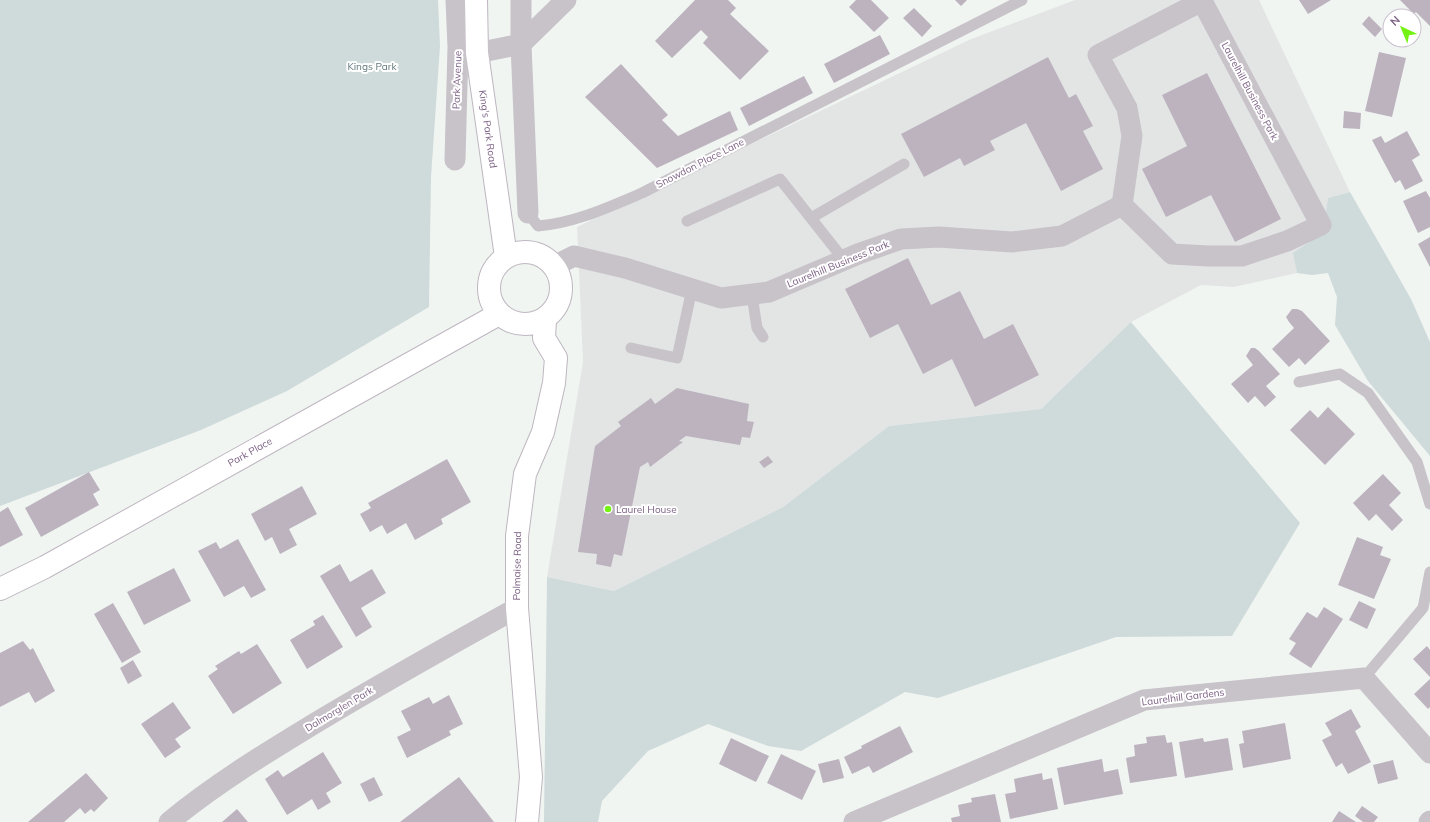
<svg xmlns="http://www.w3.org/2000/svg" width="1430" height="822" font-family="Mulish,sans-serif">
<rect width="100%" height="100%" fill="#f0f5f2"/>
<path fill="#e3e5e5" d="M1075,0H1259L1350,192L1328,198L1323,233L1294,254L1297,273L1234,287L1201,285L1131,322L1041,409L889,426L783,507L614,591L547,577L583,362L577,227L971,39Z"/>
<path fill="#cfdada" d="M0,0H438L440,46L431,177L429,307L287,391L201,430L0,506Z
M1350,192L1411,299L1430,342V456L1368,381L1335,325L1337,297L1328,273L1312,275L1297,273L1293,253L1323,233L1328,198Z
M1131,322L1300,523L1232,636L1116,637L938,698L905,692L801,751L768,746L708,724L648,751L602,801L598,822H544L547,577L614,591L783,507L889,426L1041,409Z"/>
<path fill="#bcb3bf" d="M695,0H728L736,8L730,14L769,51L740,80L703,43L708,37L701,30L672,58L655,41Z
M856,0H871L889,18L874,32L849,7Z
M955,0H967L961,6Z
M1299,0H1331L1308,14Z
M1400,0H1430V26L1416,12L1414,14Z
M914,8L932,26L922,37L903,18Z
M1369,16L1382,29L1375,37L1362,24Z
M880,35L890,54L834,83L824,64Z
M1379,52L1406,58L1392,117L1365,111Z
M1048,57L1069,98L1076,94L1093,126L1083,131L1103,169L1061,191L1026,123L990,141L995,150L964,166L960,158L924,177L901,134Z
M621,64L668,115L662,120L678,136L730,111L738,130L657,168L585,97Z
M1207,73L1281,219L1235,242L1211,195L1166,217L1142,169L1187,146L1162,95Z
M804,76L813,93L749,126L740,108Z
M1344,111L1361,113L1360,129L1343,128Z
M1407,131L1420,155L1412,160L1423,181L1405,190L1400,180L1395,183L1372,140L1381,136L1385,143Z
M1426,191L1430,198V227L1418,233L1403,201Z
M1430,237V267L1418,244Z
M908,258L931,305L960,291L984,339L1013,324L1039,375L975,407L952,359L923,374L898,324L870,338L845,289Z
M1292,309H1297L1302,311L1330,341L1305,365L1299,358L1289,367L1272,349L1294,328L1289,322L1286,317Z
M1251,348H1255L1259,351L1280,374L1266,386L1276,397L1265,407L1255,396L1248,403L1231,384L1253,365L1246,356Z
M677,388L749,404L747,421L754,422L750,438L742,437L740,445L686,436L679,441L683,442L650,467L648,462L640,467L622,556L614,554L611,567L596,564L597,554L578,552L595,446L621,426L618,422L651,398L655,404Z
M1328,407L1355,434L1325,465L1290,430L1310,410L1318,418Z
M768,456L773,462L764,468L759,462Z
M447,459L471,502L441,519L443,524L415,540L406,523L387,534L382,525L370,532L360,514L371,508L368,503Z
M89,472L100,490L93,494L99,505L41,537L25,508Z
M1383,474L1401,493L1389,505L1403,520L1392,531L1376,514L1369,521L1353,503Z
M302,486L317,514L289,529L297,545L280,554L272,537L265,541L251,514Z
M8,507L23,535L0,547V512Z
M1357,537L1383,547L1380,555L1391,559L1374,599L1338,585Z
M238,539L266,590L251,598L244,586L224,597L198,551L216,542L220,549Z
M340,564L350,582L372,569L386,593L361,608L372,627L356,637L320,576Z
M174,568L191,601L144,625L127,592Z
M1359,601L1376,609L1367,629L1349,620Z
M113,603L141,652L122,663L94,614Z
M1324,607L1343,619L1311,668L1289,654L1296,643L1289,639L1307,612L1317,618Z
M323,615L343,647L307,669L290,640L315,625L313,621Z
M23,641L30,650L33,648L55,691L35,703L29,692L0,707V653Z
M257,644L282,683L233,714L208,676L218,669L215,666L239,651L241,654Z
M1427,646L1430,650V677L1413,659Z
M133,660L142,676L128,684L120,668Z
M1430,679V707L1428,709L1414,694Z
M449,695L463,724L449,731L451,735L407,758L397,737L411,730L401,711L429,697L433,704Z
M173,702L191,728L175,739L181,747L165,758L141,724Z
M1351,709L1361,727L1355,731L1371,762L1348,774L1342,763L1336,767L1322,740L1332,735L1325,723Z
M1285,723L1291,759L1243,768L1239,744L1244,743L1242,731Z
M900,726L913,752L873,773L869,766L852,774L844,757L862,748L861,746Z
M1165,735L1167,743L1172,742L1177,776L1130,783L1126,758L1135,756L1134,745L1147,743L1146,737Z
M731,738L769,756L756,782L719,764Z
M1203,738L1204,742L1228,738L1233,770L1185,778L1179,742Z
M323,752L342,783L326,793L331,802L318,810L312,799L287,815L265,779L278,770L283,777Z
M781,754L816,771L802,800L767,783Z
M839,759L844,778L823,783L818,764Z
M1102,759L1104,772L1118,769L1123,794L1064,805L1057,768Z
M1393,760L1398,779L1378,784L1373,765Z
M86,773L108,798L94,812L91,809L85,814L80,808L64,822H28Z
M1042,773L1043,780L1052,778L1058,809L1010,819L1005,794L1016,792L1014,779Z
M374,777L383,795L369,802L360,784Z
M459,777L494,822H400Z
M995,794L1001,822H952L951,818L960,816L958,805L972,802L971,798Z
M1362,806L1378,817L1374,822H1363L1355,816Z
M237,809L248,822H222Z
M1339,811L1356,822H1332Z"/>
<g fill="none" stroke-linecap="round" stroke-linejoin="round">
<g stroke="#beb6c0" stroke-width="24">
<path id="secondary" d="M476,0L477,53L506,257
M489 288a36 36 0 1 1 72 0a36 36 0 1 1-72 0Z
M0,589L45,567L499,314
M527,822L531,777L517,608V536L525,474L543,432L554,383L556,358L544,338L545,319"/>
</g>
<path stroke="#c8c2c9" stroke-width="11" d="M528,213L538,226C575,223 609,207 642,193L1022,0
M811,218L904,164
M687,221L780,179L844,260
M752,295L757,328L763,337
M631,348L677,358L692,289
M1299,382L1340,374L1368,393L1417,462L1430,504
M1364,678L1423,608L1430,572"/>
<path stroke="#c8c2c9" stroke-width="21" d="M521,0V44L528,213
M477,53L521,44L566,0
M455,160L458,47L456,0
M554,266L574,256L625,268L721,298L769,292L858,254L901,239L939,237L1012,242L1062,236L1122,205L1172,254L1208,256H1242L1287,241L1321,225L1202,1L1098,55L1127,108L1132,136L1122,205
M169,822C215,784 266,753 317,722C383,683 450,645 517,608
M854,822L1144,700L1364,678L1430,753
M1429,822L1430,821"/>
<use href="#secondary" stroke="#fff" stroke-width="22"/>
</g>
<circle fill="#74f214" stroke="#fff" stroke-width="1.5" cx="608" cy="509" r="4"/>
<g text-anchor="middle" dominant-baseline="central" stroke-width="4" stroke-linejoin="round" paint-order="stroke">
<g font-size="10" fill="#60777b" stroke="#fff">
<text x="372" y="66">Kings Park</text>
</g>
<g font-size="10" fill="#7c6184" stroke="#fff">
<text transform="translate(457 80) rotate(-88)">Park Avenue</text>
<text transform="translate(1250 91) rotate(62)">Laurelhill Business Park</text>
<text transform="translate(488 129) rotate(82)">King's Park Road</text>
<text transform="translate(700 163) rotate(-27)">Snowdon Place Lane</text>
<text transform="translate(838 264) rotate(-22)">Laurelhill Business Park</text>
<text transform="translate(250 452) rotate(-29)">Park Place</text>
<text transform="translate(517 566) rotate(-89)">Polmaise Road</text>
<text transform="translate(1183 697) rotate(-7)">Laurelhill Gardens</text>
<text transform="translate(339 709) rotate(-31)">Dalmorglen Park</text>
</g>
<g font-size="10" fill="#7c6184" stroke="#fff" text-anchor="start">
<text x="616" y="509">Laurel House</text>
</g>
</g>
<g transform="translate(1402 28) rotate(316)"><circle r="19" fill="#ffffff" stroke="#cbc0ce"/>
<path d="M0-3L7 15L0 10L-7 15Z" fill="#74f214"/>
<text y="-6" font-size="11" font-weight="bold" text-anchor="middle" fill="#7c6184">N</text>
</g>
</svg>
